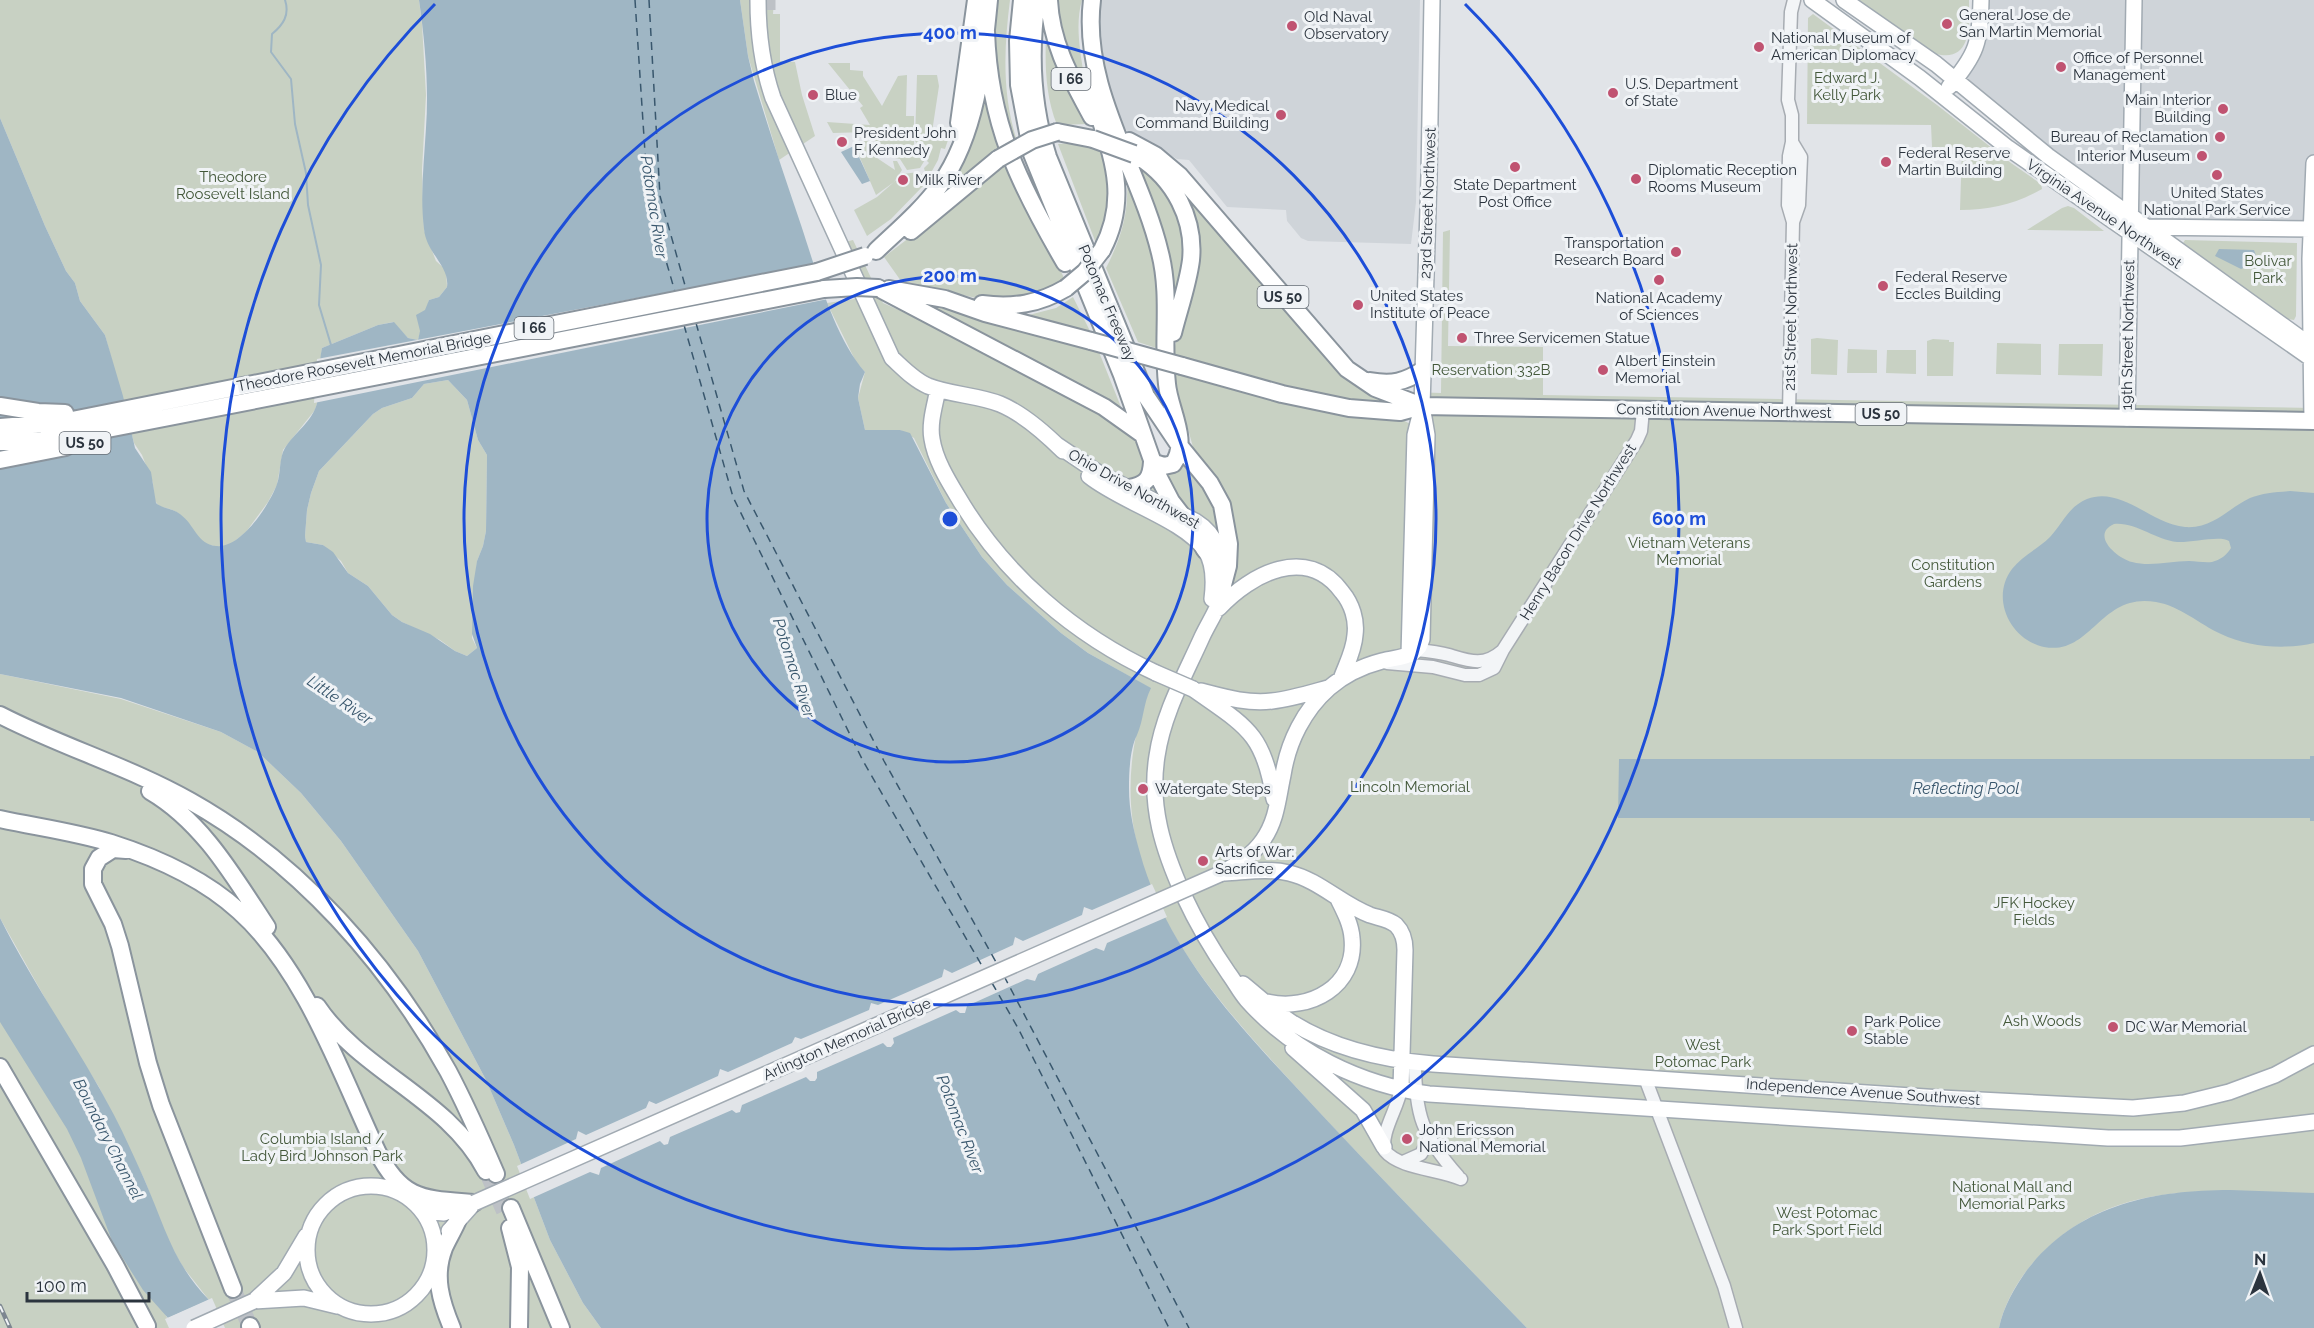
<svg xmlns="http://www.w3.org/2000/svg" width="2314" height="1328" font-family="Raleway,sans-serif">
<rect width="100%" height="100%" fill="#e1e4e8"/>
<path fill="#cfd4d9" d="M1101,0H1420L1416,202L1411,244L1308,241L1301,238L1287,221L1286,210L1227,207L1189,160L1177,159L1127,131L1121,122L1112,98L1103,68L1098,34Z
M1981,0H2314V348L2312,229L2146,227L1955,80L1972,56Z"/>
<path fill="#c8d1c3" d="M0,0H419L422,24L426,95L422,170L424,230L436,261L446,270L447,287L439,297L429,300L418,340L408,338L393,322L378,325L322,348L317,403L315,410L283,450L277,485L268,502L246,532L231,544L219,547L205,544C187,529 188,510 160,507L154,500L153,483L142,455L134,443L105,335L80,301L75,283L66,271L45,226L0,118Z
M740,0H774L773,14H780V61L795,62L802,95L815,136L779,160L748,56Z
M993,0H1010C1004,47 1002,93 1016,138L1009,141L992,53Z
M1059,0H1082C1075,24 1080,51 1084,76L1080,77L1061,29Z
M1857,0H1969C1969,23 1973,63 1936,54Z
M1813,14L1937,105L2011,163L2041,184L2042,189C2015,204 1991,210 1960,210L1962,148L1932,147L1931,125L1807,124L1808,18Z
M1046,32L1069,87L1088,124L1057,125C1045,94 1045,65 1046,32Z
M828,63H850V70L863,71V76L882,106L898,76L907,75L906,116H914V144L926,158L920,168L907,170L900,159L885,156L880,149L882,147L879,143L877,144L868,132L833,133L827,122L870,125L860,108L863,106Z
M917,75H937L939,86L932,132L948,140L945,149L941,148L938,160L927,180L924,168L929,163L927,161L929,158L915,141Z
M984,76L1002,146L902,236L940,193Z
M864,141H872L881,154L874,156L895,170L893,161H897L902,170L894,182L876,195L854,144Z
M1070,143L1101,146L1113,202L1097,246L1058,144Z
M1131,157L1174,195L1188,252L1171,320Z
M1008,162L1066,282L1043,295L985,300L901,281L884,257Z
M1161,165L1336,365L1407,400L1379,412L1172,356L1192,286L1194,266Z
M918,172L923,175L924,185L891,219L867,236L854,210L877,197L903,174Z
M1127,177L1160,264L1162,350L1138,342L1106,268C1122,237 1129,212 1127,177Z
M2068,206L2074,208L2104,231L2027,230L2062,208Z
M1450,230L1448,346L1543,347V395L2314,408V1193C2216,1193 2123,1176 2045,1250C2024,1270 2005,1299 1999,1328H1527C1457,1256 1387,1185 1319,1112C1205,987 1082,868 1150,688L1088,653L1061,633L1007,585L982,557L946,503L914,438L900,430H865L858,398L865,372L856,362L827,303L855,299L833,245L853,240L883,303L978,345L1119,420L1135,434L1152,478L1196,458L1188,429L1177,401L1173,372L1309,408L1359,417L1403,420L1412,425L1413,392L1441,393L1443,232Z
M2185,240L2297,243L2296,316L2294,320L2288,319L2183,243Z
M1073,297L1092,335L1025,316L1056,308Z
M916,305L942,307L1099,352L1125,417Z
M1817,338L1838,340L1837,375L1811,374V339Z
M1933,339L1949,340V342H1954L1953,376H1927V341Z
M1997,343L2041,344V375L1996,374Z
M2059,344H2103L2102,376L2058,375Z
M1848,349L1877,350V373H1847Z
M1887,350H1916V374L1886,373Z
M448,380L467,400L478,440L487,455L486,531L483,546L477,561L472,638L477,648L467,656L455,651L440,640L402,622L392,615L368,586L348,573L341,561L323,545L306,542L305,536L307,510L311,493L319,471L373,414L382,408L412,398L424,384Z
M0,674L121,699L221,732L258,752L301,793L341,841L418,951L486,1080L514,1145L550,1240L583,1303L601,1328H222L209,1300L183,1267L168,1241L145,1181L99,1087L64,1032L0,918Z
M0,1008L94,1170L172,1328H0Z"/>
<path fill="#9fb6c4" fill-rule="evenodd" d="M419,0H740L748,56L754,81C769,130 785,178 801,225C816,270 834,337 865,372L860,384L858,398L865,430H900L910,433L946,503L982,557L1007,585L1061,633L1088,653L1151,688C1143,704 1144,719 1137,735C1130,749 1129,771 1129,788C1129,811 1134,832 1140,853C1169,958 1249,1036 1322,1115C1389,1187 1458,1257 1527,1328H601L583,1303L550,1240L514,1145L486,1080L418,951L341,841L301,793L258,752L221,732L121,698L0,674V118L45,226L66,271L75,283L80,301L105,335L123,396L135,448L151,472L156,503C163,509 172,508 180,514C195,525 197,544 216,546C241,549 270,504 277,484C281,473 279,457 285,448C294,433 313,421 317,403C321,385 318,366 322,348L378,325L394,322L408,338L418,340L420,331L416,315L425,310L429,300L439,297L447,287C450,266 426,253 424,229C420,196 424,162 426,128C429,86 425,42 419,0ZM448,380L467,400L478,440L487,455L486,531L483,546L477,561L473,586L472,634L477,648L467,656L455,651L430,634L402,622L392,615L368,586L348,573L333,552L323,545L306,542L305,536L307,510L311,493L319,471L373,414L382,408L412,398L424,384Z
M854,146L870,181L862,184L841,152Z
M2219,249L2254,250L2258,261L2241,269L2215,256Z
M2290,491L2314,493V643C2285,650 2248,647 2221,634C2199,624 2180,606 2156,602C2100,592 2092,656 2044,647C2010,640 1990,598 2012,569C2022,556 2038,549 2050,537C2063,523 2068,507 2087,499C2122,486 2151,524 2185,527C2213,529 2227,509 2250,498C2262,493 2276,492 2290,491ZM2114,524C2136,522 2155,540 2177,542C2191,543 2220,535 2229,541L2231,548C2227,555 2220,560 2212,562C2205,563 2196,561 2189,561C2170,561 2151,567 2132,562C2117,558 2090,535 2114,524Z
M2310,756H2314V821H2310V818H1618L1619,759H2310Z
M0,918C34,986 79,1048 114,1115C125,1136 135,1159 145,1181C165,1227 173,1263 209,1300L168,1318L143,1290L112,1241L81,1158L67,1129L0,1022Z
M2230,1190L2314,1193V1328H1999C2003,1307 2015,1287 2027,1270C2077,1205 2153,1190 2230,1190Z"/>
<path fill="#e1e4e8" d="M815,264L822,289L828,299L314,403L317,359Z
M1152,884L1167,917L1107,943L1104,951L1096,948L1038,974L1035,981L1027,979L967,1006L965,1013H960L956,1010L893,1038L894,1043L891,1047H887L883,1043L817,1072V1078L815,1081H810L806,1077L742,1105L740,1112L736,1113L732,1110L670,1137L668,1144L664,1145L660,1141L601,1168L599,1175L590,1172L530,1199L517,1166L576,1139L578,1131L586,1135L646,1108L649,1101L656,1104L718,1076L720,1069L728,1072L792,1043L795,1037L801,1039L869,1010L871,1003L878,1005L942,977L944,969L952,973L1013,945L1015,937L1023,941L1082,915L1084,907L1092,910Z
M212,1298L225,1328H169L165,1319Z"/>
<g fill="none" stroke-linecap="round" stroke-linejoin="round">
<path stroke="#9fb6c4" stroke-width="2" d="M285,0C290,15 283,25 272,34L271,52L291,79L295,124L306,173L308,205L321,265L319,305L331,345"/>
<path stroke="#39576d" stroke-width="1.5" stroke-dasharray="8 6" stroke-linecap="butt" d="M635,0L648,198L675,292
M649,0L660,196L686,289
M696,323L744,491L884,761L997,964
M684,325L733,497L863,761L985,971
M1004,976L1189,1328
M992,983L1018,1028L1169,1328"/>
<path stroke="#bdc1c6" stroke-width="15" stroke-dasharray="15 8" stroke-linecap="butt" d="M768,10V0"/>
<path stroke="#bdc1c6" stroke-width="16" stroke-dasharray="16 8" stroke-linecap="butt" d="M489,1177L504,1211
M233,1289L250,1326"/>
<g stroke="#a7acb2" stroke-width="15">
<path id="minor" d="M1792,142L1801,157L1799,205L1793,222
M1789,412L1793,222L1788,205L1789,156L1792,142V115L1788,100L1791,12L1794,0
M1416,650C1427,651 1438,652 1449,655C1469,661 1484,667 1502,651
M1387,663L1433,667L1465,675H1479L1494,668L1503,650L1637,440L1641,431L1643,410
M1415,1062C1415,1115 1422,1135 1458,1176
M1645,1078L1724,1286L1736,1328
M1401,1089C1398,1108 1380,1133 1385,1151C1400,1169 1439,1169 1461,1179
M1403,1162L1421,1154L1429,1139"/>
</g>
<g stroke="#a1aab2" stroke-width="18">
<path id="major" d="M758,0C758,34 762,66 773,98L892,358C903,368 914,380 928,386C951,395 977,395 1000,404C1024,414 1045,433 1063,451
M1812,0L1920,78L2008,148L2312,359
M1844,0L1936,64L2048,156L2314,348
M1949,87C1977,54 1980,43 1981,0
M2146,227L2312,229
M938,389C935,405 929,423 932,439C935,459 947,479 958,497C1004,575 1074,635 1156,673
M2127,418L2134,0
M2312,421L2310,259L2314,163
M1057,445L1100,474L1195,521C1218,535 1227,561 1223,588C1220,607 1210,620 1202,637C1185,675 1163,714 1157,756C1149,806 1163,850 1184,896C1197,924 1211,948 1229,974C1235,982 1240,992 1247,1000C1293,1052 1361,1085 1429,1094L2108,1138H2180L2314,1122
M1089,476C1121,502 1183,519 1205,550C1215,564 1214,583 1212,599
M1219,608C1251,574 1307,544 1342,592C1352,604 1357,620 1355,635C1354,651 1346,665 1341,679
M1409,655L1415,435L1421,411
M1193,689C1245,726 1264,732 1274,799
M1201,691C1224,697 1248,704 1272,701C1291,699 1310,693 1328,688
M1225,873C1246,872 1268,868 1289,873C1319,880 1341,904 1370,915C1379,918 1389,919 1396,925C1403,932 1405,940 1405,950L1401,1089
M1220,874C1236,865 1252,856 1263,840C1277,820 1278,798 1283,775C1288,742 1304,710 1329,688C1344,675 1363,666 1382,661C1393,658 1403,658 1413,653L1419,647L1422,639L1427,435L1422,406L1429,176L1432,0
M1243,984C1259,997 1274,1011 1291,1022C1334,1049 1383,1060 1433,1064L1941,1098L2133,1108L2184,1103L2229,1092L2275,1075L2314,1054
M1267,1002C1310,1012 1357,986 1352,938C1351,924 1344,911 1338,899
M1293,1048L1363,1110L1384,1147
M307 1250a64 64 0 1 1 128 0a64 64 0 1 1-128 0Z
M423,1211L444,1213L472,1203
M449,1231L474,1203
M254,1301L284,1273L306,1236
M254,1301L304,1298L337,1306"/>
</g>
<g stroke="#8a949d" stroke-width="20">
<path id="highway" d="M1022,0L1018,41L1019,85L1032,154L1122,375L1157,474L1171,501L1197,535L1205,550
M1037,0C1029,53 1032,106 1048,157L1146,396L1179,445L1210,483L1222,505L1229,544L1228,566L1223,585
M1049,0C1051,44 1071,78 1092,117
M1092,0C1081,89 1140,169 1160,253C1171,296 1162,340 1167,384C1169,409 1190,441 1173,464L1164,466L1152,462
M986,31C989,124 1019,184 1065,263
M1090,84C1105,144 1134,189 1102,250
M959,123L976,0
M1057,132L1093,139
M1129,141L1155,155L1180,176L1347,369L1375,388L1422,406L2314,421
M1139,157C1174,179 1195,219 1191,260C1188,284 1179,309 1173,333
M911,231L998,159
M876,251C898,230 922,210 940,185C977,133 983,62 989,0
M878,288L1104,407L1142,434
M889,289L945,299L985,313L1091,341
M982,304C1013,308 1039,304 1066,288
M1182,366L1282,394L1349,408L1400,412L1422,406
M1370,381C1392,385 1405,382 1423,370
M0,406L38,412L65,413
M0,427L62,422L817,272
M0,442L42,440L87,433L824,289
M0,460L66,447
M1129,488C1146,485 1151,479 1152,462
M0,715C62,747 130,767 190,801C299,862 388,963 448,1071C466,1105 481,1139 496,1174
M150,791C203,822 234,877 267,927
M0,819C37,827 75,832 111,843C158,858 203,878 239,911C305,970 340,1072 377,1151C402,1201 424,1199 474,1203
M126,850L113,849L99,858L93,869V884L113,924L120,946L148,1063L161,1105L233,1289
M317,1006C362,1073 448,1098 486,1171
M0,1067L115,1265L147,1326
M511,1208L561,1328
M510,1228L520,1267L519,1328
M250,1326L251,1328
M452,1328C441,1302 433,1276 444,1248C448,1239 453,1231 457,1222"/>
</g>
<use href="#minor" stroke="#f3f5f7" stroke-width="12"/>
<use href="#major" stroke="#fff" stroke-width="15"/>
<use href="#highway" stroke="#fff" stroke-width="16"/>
<g stroke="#7c8690" stroke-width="4.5">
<path id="rail" d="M0,1306L10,1328"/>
</g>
<use href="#rail" stroke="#f0f3f6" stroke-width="2" stroke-dasharray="7" stroke-linecap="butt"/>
<g stroke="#a1aab2" stroke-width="18" stroke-linecap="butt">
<path id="major-bridge" d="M1156,673L1193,689
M474,1203L1220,874
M194,1328L254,1301"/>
</g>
<g stroke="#8a949d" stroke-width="20" stroke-linecap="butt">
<path id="highway-bridge" d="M1093,139L1134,154
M998,159L1032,140L1057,132
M817,272L865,256
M1066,288L1085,272L1102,250
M824,289L857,287L878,288
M1091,341L1182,366"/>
</g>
<use href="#major-bridge" stroke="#fff" stroke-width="15"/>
<use href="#highway-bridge" stroke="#fff" stroke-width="16"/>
</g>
<g fill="none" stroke="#1d4ed8" stroke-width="3">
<circle cx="950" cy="519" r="243"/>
<circle cx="950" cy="519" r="486"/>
<path d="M1465 4A729 729 0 1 1 435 4"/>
</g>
<g fill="#c05371" stroke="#f0f3f6" stroke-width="2">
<circle cx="1947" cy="24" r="6"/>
<circle cx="1292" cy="26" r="6"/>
<circle cx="1759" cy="47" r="6"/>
<circle cx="2061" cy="67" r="6"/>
<circle cx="1613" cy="93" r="6"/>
<circle cx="813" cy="95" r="6"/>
<circle cx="2223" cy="109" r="6"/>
<circle cx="1281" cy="115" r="6"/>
<circle cx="2220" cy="137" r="6"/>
<circle cx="842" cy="142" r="6"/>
<circle cx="2202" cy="156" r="6"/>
<circle cx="1886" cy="162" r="6"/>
<circle cx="1515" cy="167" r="6"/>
<circle cx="2217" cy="175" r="6"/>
<circle cx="1636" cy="179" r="6"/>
<circle cx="903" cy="180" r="6"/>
<circle cx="1676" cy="252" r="6"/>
<circle cx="1659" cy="280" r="6"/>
<circle cx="1883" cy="286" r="6"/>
<circle cx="1358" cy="305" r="6"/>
<circle cx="1462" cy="338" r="6"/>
<circle cx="1603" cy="370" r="6"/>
<circle cx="1143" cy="789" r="6"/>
<circle cx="1203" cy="861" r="6"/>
<circle cx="2113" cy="1027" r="6"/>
<circle cx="1852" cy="1031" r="6"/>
<circle cx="1407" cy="1139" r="6"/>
</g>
<g text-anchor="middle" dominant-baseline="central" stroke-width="6" stroke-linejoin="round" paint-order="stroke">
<g fill="#f0f3f6" stroke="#666d75" stroke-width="1.5">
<rect x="1051.5" y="68" width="39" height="22" rx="4.5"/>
<rect x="1257.5" y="286" width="51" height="22" rx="4.5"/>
<rect x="514.5" y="317" width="39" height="22" rx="4.5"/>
<rect x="1855.5" y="403" width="51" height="22" rx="4.5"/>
<rect x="59.5" y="432" width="51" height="22" rx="4.5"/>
</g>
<g font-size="14" font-weight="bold" fill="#2b343e">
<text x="1071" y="79">I 66</text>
<text x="1283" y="297">US 50</text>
<text x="534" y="328">I 66</text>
<text x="1881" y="414">US 50</text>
<text x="85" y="443">US 50</text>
</g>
<g font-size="15" fill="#2b343e" stroke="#f0f3f6" text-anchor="start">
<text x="1959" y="15">General Jose de<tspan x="1959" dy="17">San Martin Memorial</tspan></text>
<text x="1304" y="17">Old Naval<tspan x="1304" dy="17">Observatory</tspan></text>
<text x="1771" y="38">National Museum of<tspan x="1771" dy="17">American Diplomacy</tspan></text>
<text x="2073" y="58">Office of Personnel<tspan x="2073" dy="17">Management</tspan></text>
<text x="1625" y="84">U.S. Department<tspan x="1625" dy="17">of State</tspan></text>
<text x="825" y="95">Blue</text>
<text x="2211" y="100" text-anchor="end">Main Interior<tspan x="2211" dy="17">Building</tspan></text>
<text x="1269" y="106" text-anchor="end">Navy Medical<tspan x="1269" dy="17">Command Building</tspan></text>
<text x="854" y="133">President John<tspan x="854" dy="17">F. Kennedy</tspan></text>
<text x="2208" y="137" text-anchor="end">Bureau of Reclamation</text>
<text x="1898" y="153">Federal Reserve<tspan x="1898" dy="17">Martin Building</tspan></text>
<text x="2190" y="156" text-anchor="end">Interior Museum</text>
<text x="1648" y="170">Diplomatic Reception<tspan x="1648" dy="17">Rooms Museum</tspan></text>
<text x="915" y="180">Milk River</text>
<text x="1515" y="185" text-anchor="middle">State Department<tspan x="1515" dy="17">Post Office</tspan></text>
<text x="2217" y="193" text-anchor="middle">United States<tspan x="2217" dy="17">National Park Service</tspan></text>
<text x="1664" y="243" text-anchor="end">Transportation<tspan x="1664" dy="17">Research Board</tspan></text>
<text x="1895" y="277">Federal Reserve<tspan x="1895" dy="17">Eccles Building</tspan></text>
<text x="1370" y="296">United States<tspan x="1370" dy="17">Institute of Peace</tspan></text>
<text x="1659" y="298" text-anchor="middle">National Academy<tspan x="1659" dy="17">of Sciences</tspan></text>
<text x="1474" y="338">Three Servicemen Statue</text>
<text x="1615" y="361">Albert Einstein<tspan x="1615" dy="17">Memorial</tspan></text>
<text x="1155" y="789">Watergate Steps</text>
<text x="1215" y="852">Arts of War:<tspan x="1215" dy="17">Sacrifice</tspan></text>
<text x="1864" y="1022">Park Police<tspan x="1864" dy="17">Stable</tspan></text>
<text x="2125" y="1027">DC War Memorial</text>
<text x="1419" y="1130">John Ericsson<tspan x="1419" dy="17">National Memorial</tspan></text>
</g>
<g font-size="15" fill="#43583a" stroke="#f0f3f6">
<text x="1847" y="78">Edward J.<tspan x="1847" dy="17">Kelly Park</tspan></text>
<text x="233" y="177">Theodore<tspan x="233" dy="17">Roosevelt Island</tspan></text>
<text x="2268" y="261">Bolivar<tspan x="2268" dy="17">Park</tspan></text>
<text x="1491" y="370">Reservation 332B</text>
<text x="1689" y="543">Vietnam Veterans<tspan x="1689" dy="17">Memorial</tspan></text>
<text x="1953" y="565">Constitution<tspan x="1953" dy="17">Gardens</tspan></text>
<text x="1410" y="787">Lincoln Memorial</text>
<text x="2034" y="903">JFK Hockey<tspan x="2034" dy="17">Fields</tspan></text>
<text x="2042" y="1021">Ash Woods</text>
<text x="1703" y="1045">West<tspan x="1703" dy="17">Potomac Park</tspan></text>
<text x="322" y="1139">Columbia Island /<tspan x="322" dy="17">Lady Bird Johnson Park</tspan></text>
<text x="2012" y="1187">National Mall and<tspan x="2012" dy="17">Memorial Parks</tspan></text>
<text x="1827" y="1213">West Potomac<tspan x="1827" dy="17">Park Sport Field</tspan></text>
</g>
<g font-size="15" fill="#2b343e" stroke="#f0f3f6">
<text transform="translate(1428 203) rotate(-88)">23rd Street Northwest</text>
<text transform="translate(2104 214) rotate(34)">Virginia Avenue Northwest</text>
<text transform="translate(1107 303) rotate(67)">Potomac Freeway</text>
<text transform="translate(1791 317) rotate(-89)">21st Street Northwest</text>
<text transform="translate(2128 335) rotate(-89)">19th Street Northwest</text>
<text transform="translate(364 362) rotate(-11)">Theodore Roosevelt Memorial Bridge</text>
<text transform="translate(1724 411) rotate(1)">Constitution Avenue Northwest</text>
<text transform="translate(1134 489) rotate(29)">Ohio Drive Northwest</text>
<text transform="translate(1578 532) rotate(-58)">Henry Bacon Drive Northwest</text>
<text transform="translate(847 1039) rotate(-24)">Arlington Memorial Bridge</text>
<text transform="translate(1863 1092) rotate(4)">Independence Avenue Southwest</text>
</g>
<g font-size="16" font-style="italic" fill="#39576d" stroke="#f0f3f6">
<text transform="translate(654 207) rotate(81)">Potomac River</text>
<text transform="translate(794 668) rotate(72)">Potomac River</text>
<text transform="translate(340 700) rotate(34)">Little River</text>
<text x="1966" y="788">Reflecting Pool</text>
<text transform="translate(960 1124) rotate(69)">Potomac River</text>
<text transform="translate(108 1139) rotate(63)">Boundary Channel</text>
</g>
</g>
<circle cx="950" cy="519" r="9" fill="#1d4ed8" stroke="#f0f3f6" stroke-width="3"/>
<g font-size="18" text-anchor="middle" font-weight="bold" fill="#1d4ed8" stroke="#f0f3f6" stroke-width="6" stroke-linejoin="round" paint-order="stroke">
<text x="950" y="39">400 m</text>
<text x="950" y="282">200 m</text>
<text x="1679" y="525">600 m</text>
</g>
<g transform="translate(2260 1274) rotate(1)" stroke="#f0f3f6" stroke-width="4.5" paint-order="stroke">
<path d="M0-4.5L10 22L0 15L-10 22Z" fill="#2b343e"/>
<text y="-9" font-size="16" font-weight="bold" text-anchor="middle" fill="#2b343e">N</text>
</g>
<path d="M27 1292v9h122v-9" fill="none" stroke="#2b343e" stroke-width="3"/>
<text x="36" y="1292" font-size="18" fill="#2b343e" stroke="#f0f3f6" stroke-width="4.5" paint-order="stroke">100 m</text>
</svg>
